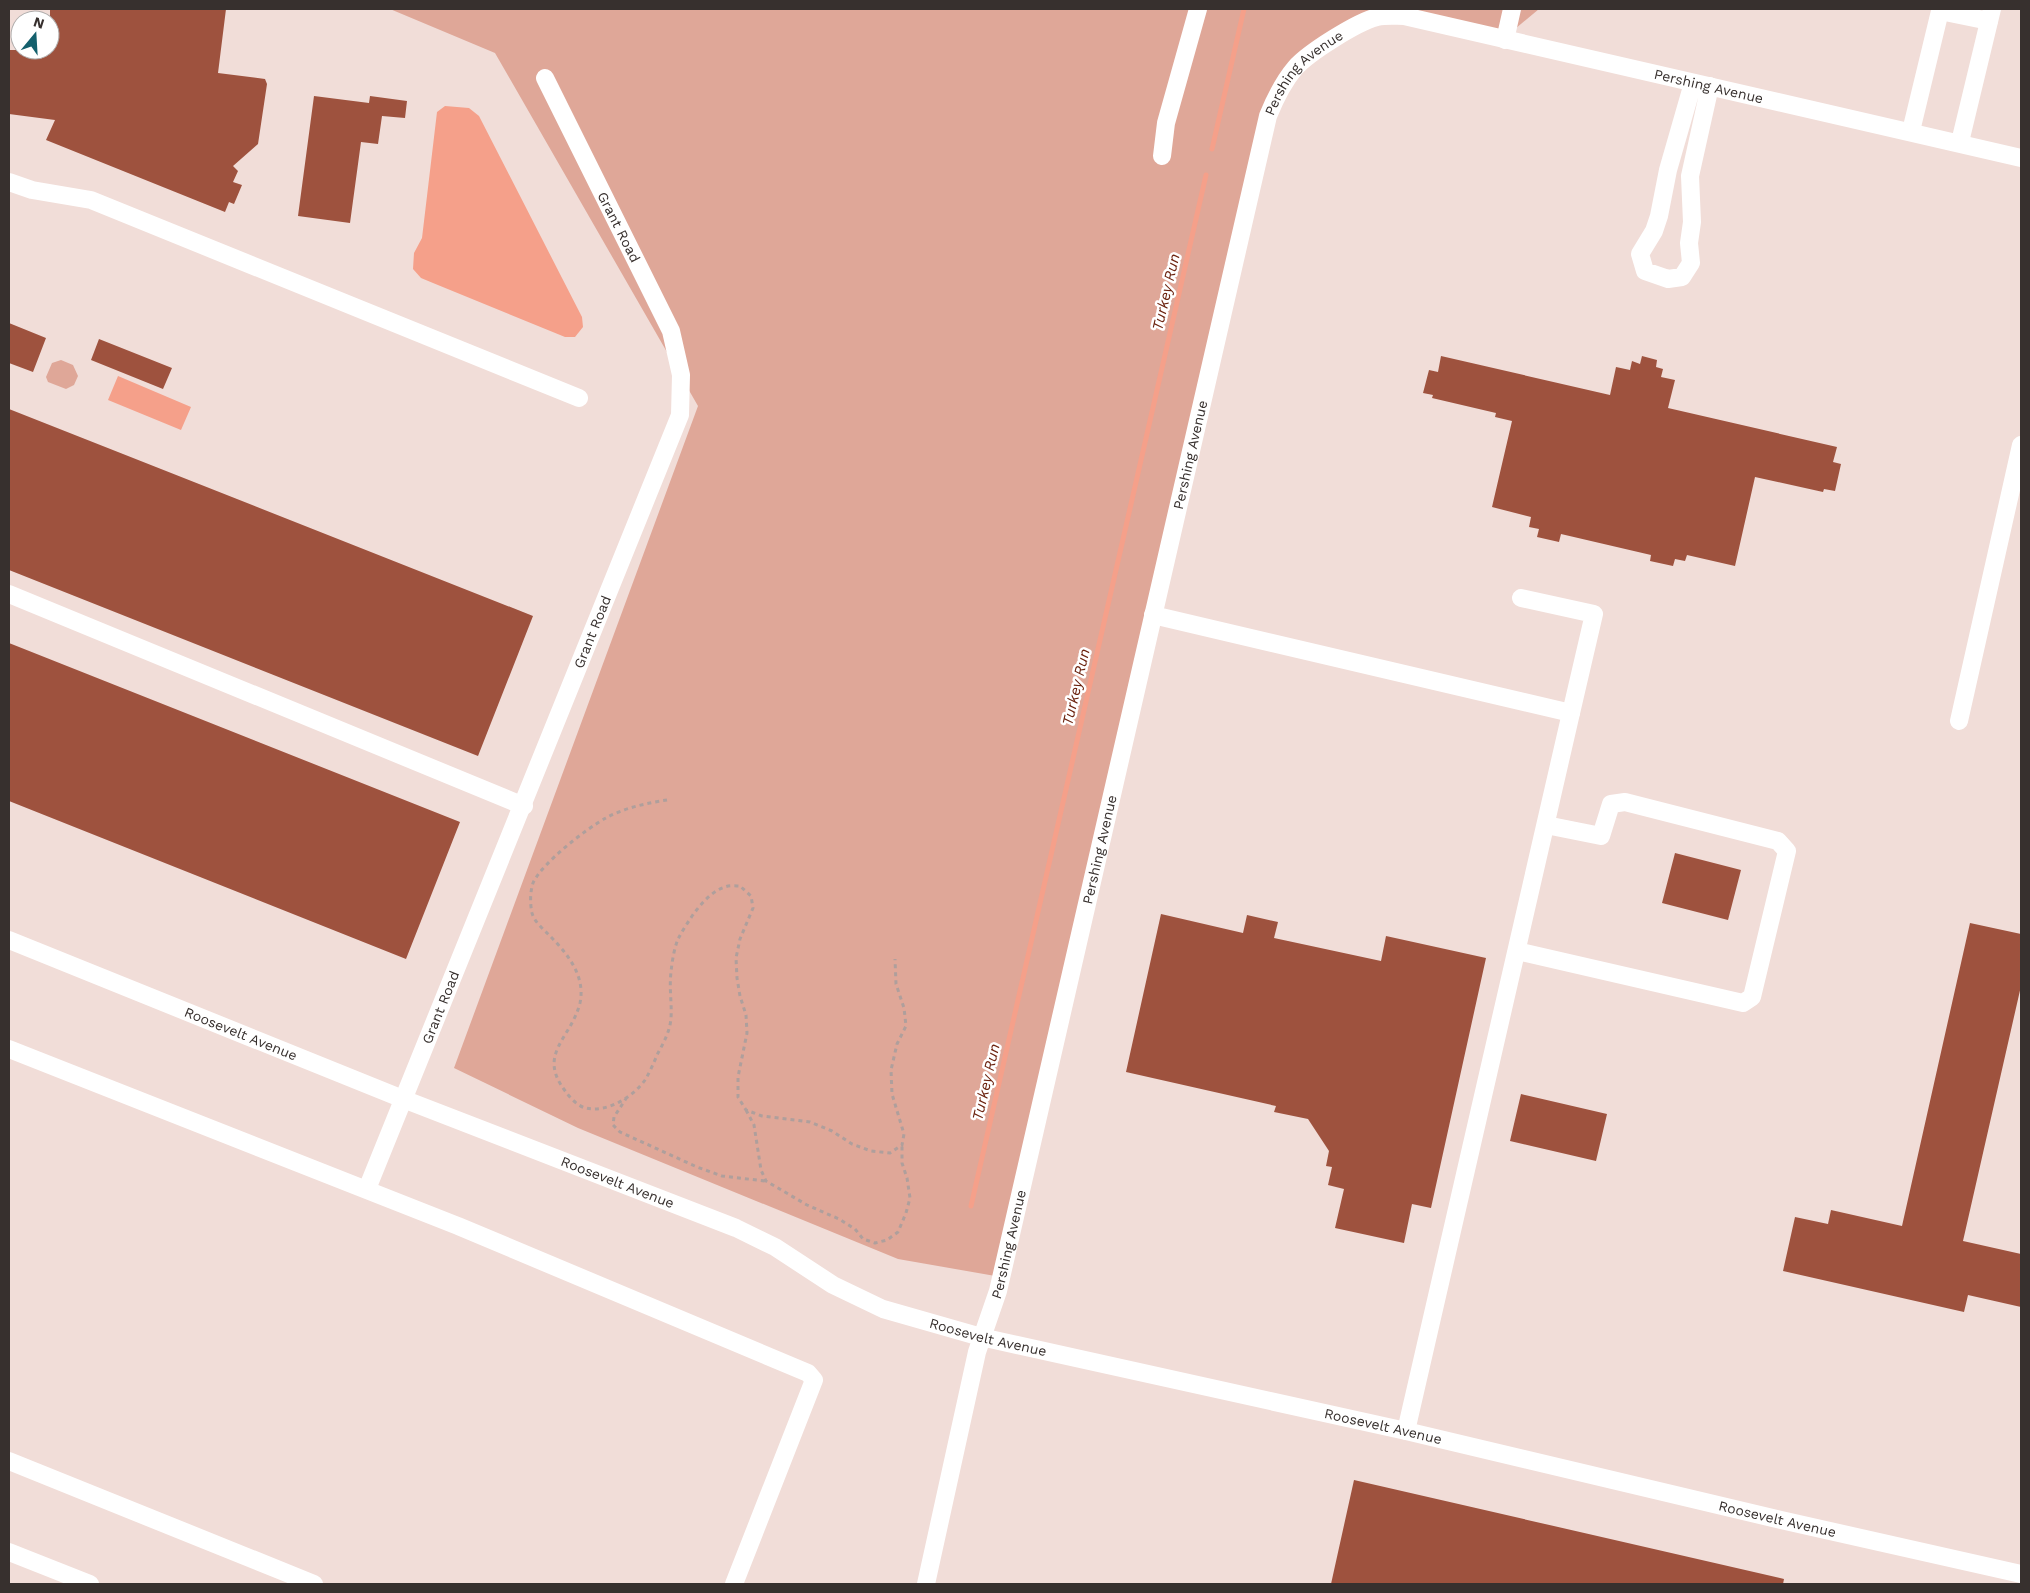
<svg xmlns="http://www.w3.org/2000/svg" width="2030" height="1593" font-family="'Work Sans',sans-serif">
<rect width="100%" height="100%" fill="#f1ddd8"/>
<path fill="#dfa798" d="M390,9H1539L1503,39L1390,15L1316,51L1275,98L1001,1277L898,1259L578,1128L454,1068L698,406L495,53Z
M61,360L73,365L78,376L74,385L66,389L48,382L46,377L52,363Z"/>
<path fill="#f5a08a" d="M445,106L469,108L479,116L582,317L583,327L575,337H565L433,283L421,278L413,269L414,253L422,238L437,112Z
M118,376L191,407L181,430L108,400Z"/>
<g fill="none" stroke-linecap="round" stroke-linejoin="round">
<path stroke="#f5a08a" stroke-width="5" d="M1212,149L1244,9
M971,1206L1206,175"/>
</g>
<path fill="#9e523e" d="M50,9H226L218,73L265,79L267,84L258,144L233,166L238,171L233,182L242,185L234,204L229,202L225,212L46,140L55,120L9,114V50H50Z
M314,96L369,103L370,96L407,101L405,118L382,116L378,144L361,142L350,223L298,216Z
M9,323L46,338L33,372L9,363Z
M99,339L172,368L163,389L91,360Z
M1441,356L1610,395L1616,367L1630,370L1632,361L1640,364L1642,356L1657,360L1656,367L1663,369L1661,377L1675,380L1668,408L1837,447L1833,462L1841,464L1835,491L1824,489L1823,492L1755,477L1735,566L1687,555L1685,561L1675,559L1673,566L1650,561L1651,555L1561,534L1559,542L1537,537L1539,529L1529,527L1531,517L1492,507L1512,421L1495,417L1496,413L1432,398L1433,395L1423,393L1429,370L1438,372Z
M9,409L533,616L478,756L9,570Z
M9,643L460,822L406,959L9,801Z
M1675,853L1741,870L1728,920L1662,903Z
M1161,914L1243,933L1247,915L1278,922L1274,938L1381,961L1386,936L1486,958L1431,1208L1412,1204L1404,1243L1335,1228L1344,1189L1328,1185L1332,1167L1326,1166L1329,1151L1308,1119L1274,1112L1276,1106L1126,1072Z
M1970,923L2021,934V986L1963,1241L2021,1254V1307L1968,1295L1964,1312L1783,1271L1795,1217L1828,1224L1831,1210L1902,1226Z
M1521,1094L1607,1114L1596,1161L1510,1141Z
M1354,1480L1784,1579L1783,1584H1331Z"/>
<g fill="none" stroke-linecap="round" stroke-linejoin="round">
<path stroke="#af9f9c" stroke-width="3" stroke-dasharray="4 4" stroke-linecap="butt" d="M667,800C647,803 624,808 606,818C587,828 541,864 533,883C530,892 530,904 532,913C534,921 542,928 548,934C566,952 586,975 580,1003C571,1039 536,1054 566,1092C570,1098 579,1107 586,1108C607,1113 633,1097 645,1080C650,1072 654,1062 658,1053C664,1042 670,1031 671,1018C672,1003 669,988 671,972C672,962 674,949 678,939C688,921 705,893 725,887C730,885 736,886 740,886L751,896L753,908L740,939L736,958L737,978L740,996L746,1015L747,1033L738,1077V1097L746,1110L762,1116L810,1122L832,1131L852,1144L871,1151L890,1153L902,1145L904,1134L892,1094L891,1070L897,1044L906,1026L904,1008L896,984L895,959
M627,1097L614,1117L613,1125L620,1132L697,1167L722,1176L765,1181
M746,1110L754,1125L761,1170L766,1181L807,1205L839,1219L855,1229L863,1239L875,1243L887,1240L898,1232L906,1213L910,1198L907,1178L902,1163V1146"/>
<g stroke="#fff" stroke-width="18">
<path d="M1505,40L1512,9"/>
<path d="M1693,83L1668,170L1659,216L1654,231L1640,254L1645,271L1668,279L1682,277L1691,263L1689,243L1692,222L1690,176L1710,86"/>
<path d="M1911,131L1940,11L1989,21"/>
<path d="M1960,142L1992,9"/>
<path d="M1162,156L1166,123L1198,9"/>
<path d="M9,182L32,190L91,200L579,398"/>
<path d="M9,594L524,806"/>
<path d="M1521,598L1594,614L1571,713"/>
<path d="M1153,615L1571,713L1406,1431"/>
<path d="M1959,721L2021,445"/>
<path id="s1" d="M9,940L403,1099L736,1228L775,1247L833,1285L883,1309L981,1337L1406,1431L1781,1520L2021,1574"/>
<path d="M1517,951L1743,1003L1752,997L1787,851L1778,841L1625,802L1611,804L1601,836L1546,825"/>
<path d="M9,1049L458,1226L808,1373L814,1380L734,1584"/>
<path id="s2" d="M367,1189L680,415L681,375L671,331L545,78"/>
<path d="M9,1461L314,1584"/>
<path d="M9,1552L90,1584"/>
<path id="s3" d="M926,1584L977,1352L998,1291L1268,116C1275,99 1283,82 1295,68C1308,53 1357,22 1377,17C1386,15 1395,16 1404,16L2021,158"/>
</g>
</g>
<g text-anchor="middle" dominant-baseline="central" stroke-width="5" stroke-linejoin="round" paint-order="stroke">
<g font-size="14" fill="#37302e" stroke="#fff">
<text stroke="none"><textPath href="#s3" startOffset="1565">Pershing Avenue</textPath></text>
<text stroke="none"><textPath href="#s3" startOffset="2000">Pershing Avenue</textPath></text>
<text transform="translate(619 227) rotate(63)">Grant Road</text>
<text stroke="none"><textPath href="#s3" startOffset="1160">Pershing Avenue</textPath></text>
<text stroke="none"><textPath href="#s2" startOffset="601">Grant Road</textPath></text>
<text stroke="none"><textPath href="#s3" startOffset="755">Pershing Avenue</textPath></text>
<text stroke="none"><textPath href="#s2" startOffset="196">Grant Road</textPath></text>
<text stroke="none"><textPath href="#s1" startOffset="250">Roosevelt Avenue</textPath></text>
<text stroke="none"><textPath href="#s1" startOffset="655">Roosevelt Avenue</textPath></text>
<text stroke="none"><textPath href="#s3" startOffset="350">Pershing Avenue</textPath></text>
<text stroke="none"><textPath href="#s1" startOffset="1059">Roosevelt Avenue</textPath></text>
<text stroke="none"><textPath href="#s1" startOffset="1464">Roosevelt Avenue</textPath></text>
<text stroke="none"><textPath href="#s1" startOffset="1869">Roosevelt Avenue</textPath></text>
</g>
<g font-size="15" font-style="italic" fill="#6c230f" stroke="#fff">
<text transform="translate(1166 292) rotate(-77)">Turkey Run</text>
<text transform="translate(1076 687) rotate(-77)">Turkey Run</text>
<text transform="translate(986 1082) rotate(-77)">Turkey Run</text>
</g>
</g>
<rect width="2030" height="1593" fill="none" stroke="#37302e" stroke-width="20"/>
<g transform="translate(35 35) rotate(18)"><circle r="24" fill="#ffffff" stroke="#afacab"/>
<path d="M0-4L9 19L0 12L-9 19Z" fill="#14606d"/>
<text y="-8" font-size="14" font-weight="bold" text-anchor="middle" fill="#37302e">N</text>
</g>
</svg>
